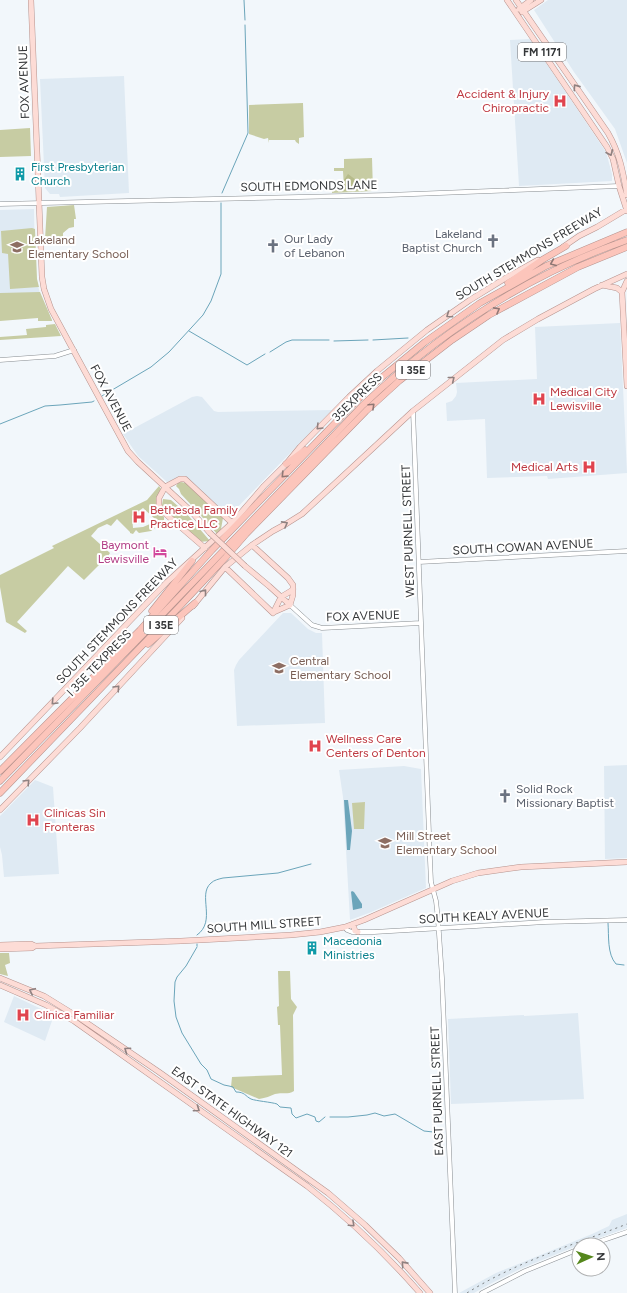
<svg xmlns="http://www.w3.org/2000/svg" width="627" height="1293" font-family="Figtree,sans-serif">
<rect width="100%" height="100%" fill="#f2f7fb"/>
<path fill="#dfeaf3" d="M548,0H627V163L615,129L574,72L534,10Z
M530,39L606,152L612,174V181L519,186L510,40Z
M124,76L129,193L60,197L59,194H50L45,188L40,79Z
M34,209L35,264L37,281L40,294L0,296V210Z
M620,323L627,473L548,479L547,476L487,478L485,419L447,421L446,403L452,401L456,396L457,392L456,383L537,379L535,327Z
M197,396L202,397L214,411L218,412L332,410L229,516L186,477L179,476L171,481L167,482L138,456L123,434L192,397Z
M283,613H291L308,629L316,633H322L325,723L237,726L234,670L236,665L239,660Z
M627,765V858L605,859L604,766Z
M404,766L421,769L426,888L369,913L350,920L343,797L339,770Z
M35,780L53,787L59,874L4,877L2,855L0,847V816Z
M14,996L54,1015L45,1041L4,1022Z
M578,1013L584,1099L451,1104L448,1019L524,1015V1016Z
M627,1214V1228L579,1245L520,1269L490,1284L474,1293H459L496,1273L592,1234L609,1226L612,1220Z"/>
<path fill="#c7cca3" d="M303,103L304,137L299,138V144L296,142L295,140H269V143L268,138L264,139L249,134V105Z
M30,128L31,156L0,157V130Z
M372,158L373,191L332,193V191L334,190V189L344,188L343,171H334V168H344V159Z
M74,205L76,219H74V227L69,228L63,233V238L45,239L47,207Z
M32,228L35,229L37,279L39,287L10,289L8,254L2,253L1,231Z
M40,292L52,320V321H38V318L0,321V293Z
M55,324L61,336L0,340V337L27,335L26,329L46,327V325Z
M181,482L186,483L223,518L221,529L217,534L195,509L181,494L179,489L176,486L178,483Z
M159,486L161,489C154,502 154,506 164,517V520L158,526L152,521L154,518L143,508L132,516L133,528L143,527L150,524L155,528L151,531L139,533L136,530L133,534L130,533V532L117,519L111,526L107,524L98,528L91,536L110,553L108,556L84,580L68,566L17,622L27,631L25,633L6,622L0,587V575L54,548L52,546L147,500Z
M163,499L171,500L187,514L210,541L199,542L164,508L162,505Z
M365,802L364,829H354L352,803Z
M0,953H9L10,963L5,965L8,976L0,974Z
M278,971H290L291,999L297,1007L293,1015L294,1091C288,1095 282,1092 275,1094C270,1096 266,1098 259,1099L231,1087L232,1077L282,1075L280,1025H278L277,1007L279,1006Z"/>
<path fill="#b6bb8a" d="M348,174L356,180L359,185C353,190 346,191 338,191V189L345,188L344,180Z"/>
<path fill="#6ba5ba" d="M344,800H348L352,831L350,850H347Z
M352,891L354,892L362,904V908L353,910L351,892Z"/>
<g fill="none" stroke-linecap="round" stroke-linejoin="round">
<path stroke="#6ba5ba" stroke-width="1" d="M244,0L245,20
M222,193L248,133L245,25
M189,331L247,365L265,354
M373,340L408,338
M334,341L368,340
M270,352L286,342L292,340H329
M102,396L151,367L169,352L203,315L211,301L221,274V203
M0,424L45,406L60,405L92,402L94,401
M608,923C609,936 607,954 616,964L624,965
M197,935C217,921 197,895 211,883C214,880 219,879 223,878L278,873L311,864
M197,946V944
M197,947L186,966L177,977L175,982L174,1001L176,1017L182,1033L201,1064L207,1070L211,1079L224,1085L229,1086L233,1087L236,1092C245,1092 245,1096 251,1099C256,1101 271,1102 277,1104L280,1107L291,1108L292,1114L296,1118L307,1114L315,1117L316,1121L319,1122L325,1117
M330,1117H348L367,1115L375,1113L384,1116L395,1114L424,1131L433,1132"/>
<g stroke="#888d91" stroke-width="5">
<path id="minor" d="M0,204L388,195L619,186
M0,360L55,356L74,350
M413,411L430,860L431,882L436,901L438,919L442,978L455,1293
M419,562L627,551
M290,605L312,625L322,628L421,623
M345,927L347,930L352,932H374L545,922L627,920
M589,1245L627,1232
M482,1293L525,1271L579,1249"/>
</g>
<g stroke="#b6938e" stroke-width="6">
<path id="major" d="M31,0L42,277L44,289L51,309L128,451L138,462L191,511L210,533
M507,0L607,147L613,159L619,186L627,211
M516,0L608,133C620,154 623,172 627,195
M519,9L531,0
M522,12L541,0
M563,247L579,236L597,227L627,209
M627,281L622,292L627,386
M602,285L617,288L622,292
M252,545L288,578L293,585V595L290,605
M205,548L161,510L159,505V498L165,487L180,479H185L232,523
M245,566L269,586L290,605
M225,567L273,613
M193,606L225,567L252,545L273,531L286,524L302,514L413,411L503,340L538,319L594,289L627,274
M274,612L290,605
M273,613L281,597L291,591L293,589
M0,757L167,582L232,523L264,486L286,464L300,447L349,397L377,371L427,330L470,300L509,276L538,260
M0,810L80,728L182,618
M353,924L355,931L358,932
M0,945L31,944L35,946L181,941L291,935L320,932L345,927L364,920L452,881L478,873L521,867L627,862
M0,949L32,948L35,946
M0,978L44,996L78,1017L159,1072L328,1193L365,1225L399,1258L430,1293
M0,985L46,1005L74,1021L307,1186C348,1218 386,1254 420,1293"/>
</g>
<g stroke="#b6938e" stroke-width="7">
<path id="highway" d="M508,283L542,260L566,246
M286,464L305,450
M152,611L192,561
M148,644L195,603
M0,771L140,630L212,550L369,388L425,342L480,303L546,266L627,232
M0,781L153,624L363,405C440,332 527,275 627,240
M0,793L180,606L226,557L246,534L366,411L399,381L452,340L489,315L578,267L627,247"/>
</g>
<use href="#minor" stroke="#fff" stroke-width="4"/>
<use href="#major" stroke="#fddcd6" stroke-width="5"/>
<use href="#highway" stroke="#fcc5bb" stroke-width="6"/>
<path stroke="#787c7e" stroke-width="1" stroke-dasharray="2 4" stroke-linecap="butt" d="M467,1293C516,1262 573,1245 627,1224"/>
<g stroke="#b6938e" stroke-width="6" stroke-linecap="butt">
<path id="major-bridge" d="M210,533L245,566"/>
</g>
<use href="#major-bridge" stroke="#fddcd6" stroke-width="5"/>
</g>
<defs><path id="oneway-chevron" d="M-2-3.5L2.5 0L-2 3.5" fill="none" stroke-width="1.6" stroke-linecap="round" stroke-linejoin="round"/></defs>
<g stroke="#8f8180">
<use href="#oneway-chevron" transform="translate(576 87) rotate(-125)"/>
<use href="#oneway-chevron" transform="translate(610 153) rotate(67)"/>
<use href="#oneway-chevron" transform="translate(449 315) rotate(145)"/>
<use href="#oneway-chevron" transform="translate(452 379) rotate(-39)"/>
<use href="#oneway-chevron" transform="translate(319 427) rotate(135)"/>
<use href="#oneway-chevron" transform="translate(285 524) rotate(-29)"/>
<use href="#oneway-chevron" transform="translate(204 592) rotate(-52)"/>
<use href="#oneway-chevron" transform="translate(117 688) rotate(-47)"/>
<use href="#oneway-chevron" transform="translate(54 702) rotate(134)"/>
<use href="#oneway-chevron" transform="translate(27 782) rotate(-46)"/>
<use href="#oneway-chevron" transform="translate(32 991) rotate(-155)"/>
<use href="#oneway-chevron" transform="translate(127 1050) rotate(-145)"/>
<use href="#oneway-chevron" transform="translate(197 1109) rotate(35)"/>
<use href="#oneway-chevron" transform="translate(352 1224) rotate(43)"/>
<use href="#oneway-chevron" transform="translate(404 1264) rotate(-132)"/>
</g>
<g stroke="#8f7774">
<use href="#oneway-chevron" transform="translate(553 263) rotate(157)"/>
<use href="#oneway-chevron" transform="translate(497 310) rotate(-29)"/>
<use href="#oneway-chevron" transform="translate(372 406) rotate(-43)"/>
<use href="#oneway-chevron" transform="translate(284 475) rotate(134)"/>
</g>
<defs>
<g id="hospital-bare" transform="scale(1.08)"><path d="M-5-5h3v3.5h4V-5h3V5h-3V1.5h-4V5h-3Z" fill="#e0444e" stroke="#fff" stroke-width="2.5" paint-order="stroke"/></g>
<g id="building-bare" transform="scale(1.08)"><path d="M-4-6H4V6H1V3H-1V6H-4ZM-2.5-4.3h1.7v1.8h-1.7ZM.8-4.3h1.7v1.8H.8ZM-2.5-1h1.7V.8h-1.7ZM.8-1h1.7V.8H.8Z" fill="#0f9aa8" stroke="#fff" stroke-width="2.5" paint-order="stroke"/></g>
<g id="church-bare" transform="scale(1.08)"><path d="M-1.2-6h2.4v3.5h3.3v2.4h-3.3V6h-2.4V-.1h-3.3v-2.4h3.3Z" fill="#6b7280" stroke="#fff" stroke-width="2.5" paint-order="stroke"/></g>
<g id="school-bare" transform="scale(1.08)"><path d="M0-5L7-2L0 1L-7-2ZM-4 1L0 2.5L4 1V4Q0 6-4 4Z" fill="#8d6e63" stroke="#fff" stroke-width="2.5" paint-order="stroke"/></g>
<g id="hotel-bare" transform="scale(1.08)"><path d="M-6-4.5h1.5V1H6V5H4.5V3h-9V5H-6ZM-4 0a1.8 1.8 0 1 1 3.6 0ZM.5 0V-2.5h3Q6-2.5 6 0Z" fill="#d1479c" stroke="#fff" stroke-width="2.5" paint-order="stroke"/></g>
</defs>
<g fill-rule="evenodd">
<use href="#hospital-bare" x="560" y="101"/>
<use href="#building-bare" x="20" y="174"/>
<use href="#church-bare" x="493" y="241"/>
<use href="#church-bare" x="273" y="246"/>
<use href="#school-bare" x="17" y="247"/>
<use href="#hospital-bare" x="539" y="399"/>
<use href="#hospital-bare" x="589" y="467"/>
<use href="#hospital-bare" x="139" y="517"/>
<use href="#hotel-bare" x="160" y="552"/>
<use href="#school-bare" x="279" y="668"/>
<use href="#hospital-bare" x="315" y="746"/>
<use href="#church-bare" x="505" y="796"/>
<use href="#hospital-bare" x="33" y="820"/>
<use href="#school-bare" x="385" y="843"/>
<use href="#building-bare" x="312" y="948"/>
<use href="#hospital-bare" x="23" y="1015"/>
</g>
<g text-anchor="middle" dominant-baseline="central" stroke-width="4" stroke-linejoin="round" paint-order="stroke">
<g fill="#fff" stroke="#727374" stroke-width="1">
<rect x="518" y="43" width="48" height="18" rx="3"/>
<rect x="396" y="361" width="34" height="18" rx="3"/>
<rect x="144" y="616" width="34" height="18" rx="3"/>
</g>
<g font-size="11" font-weight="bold" fill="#353739">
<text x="542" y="52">FM 1171</text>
<text x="413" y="370">I 35E</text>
<text x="161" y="625">I 35E</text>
</g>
<g font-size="12" fill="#353739" stroke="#fff">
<text transform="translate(24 82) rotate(-92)">FOX AVENUE</text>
<text transform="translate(309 186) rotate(-1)">SOUTH EDMONDS LANE</text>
<text transform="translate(529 254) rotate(-31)">SOUTH STEMMONS FREEWAY</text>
<text transform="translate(357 397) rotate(-44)">35EXPRESS</text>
<text transform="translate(111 398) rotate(62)">FOX AVENUE</text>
<text transform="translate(408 531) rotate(-92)">WEST PURNELL STREET</text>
<text transform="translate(523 547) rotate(-3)">SOUTH COWAN AVENUE</text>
<text transform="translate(363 616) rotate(-2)">FOX AVENUE</text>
<text transform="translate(117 621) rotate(-46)">SOUTH STEMMONS FREEWAY</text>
<text transform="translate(99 663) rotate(-46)">I 35E TEXPRESS</text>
<text transform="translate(484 916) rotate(-3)">SOUTH KEALY AVENUE</text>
<text transform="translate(264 925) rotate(-4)">SOUTH MILL STREET</text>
<text transform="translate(437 1091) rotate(-92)">EAST PURNELL STREET</text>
<text transform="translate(232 1112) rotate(36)">EAST STATE HIGHWAY 121</text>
</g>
<g font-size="12" fill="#be3a42" stroke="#fff" text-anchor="start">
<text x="549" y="94" text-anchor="end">Accident &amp; Injury<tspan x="549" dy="14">Chiropractic</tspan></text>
<text x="550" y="392">Medical City<tspan x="550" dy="14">Lewisville</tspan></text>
<text x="578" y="467" text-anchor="end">Medical Arts</text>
<text x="150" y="510">Bethesda Family<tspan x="150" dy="14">Practice LLC</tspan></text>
<text x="326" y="739">Wellness Care<tspan x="326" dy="14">Centers of Denton</tspan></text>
<text x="44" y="813">Clinicas Sin<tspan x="44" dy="14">Fronteras</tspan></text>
<text x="34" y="1015">Clínica Familiar</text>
</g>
<g font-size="12" fill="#0d838f" stroke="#fff" text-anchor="start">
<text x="31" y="167">First Presbyterian<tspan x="31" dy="14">Church</tspan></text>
<text x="323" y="941">Macedonia<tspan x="323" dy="14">Ministries</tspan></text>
</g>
<g font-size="12" fill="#5b616d" stroke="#fff" text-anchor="start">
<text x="482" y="234" text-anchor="end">Lakeland<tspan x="482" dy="14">Baptist Church</tspan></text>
<text x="284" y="239">Our Lady<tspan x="284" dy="14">of Lebanon</tspan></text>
<text x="516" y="789">Solid Rock<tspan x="516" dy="14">Missionary Baptist</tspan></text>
</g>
<g font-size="12" fill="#785e54" stroke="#fff" text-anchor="start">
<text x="28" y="240">Lakeland<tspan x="28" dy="14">Elementary School</tspan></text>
<text x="290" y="661">Central<tspan x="290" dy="14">Elementary School</tspan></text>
<text x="396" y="836">Mill Street<tspan x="396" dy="14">Elementary School</tspan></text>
</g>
<g font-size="12" fill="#b23c85" stroke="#fff" text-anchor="end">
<text x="149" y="545">Baymont<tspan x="149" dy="14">Lewisville</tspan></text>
</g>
</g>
<g transform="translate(591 1257) rotate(87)"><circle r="19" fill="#ffffff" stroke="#aeafb0"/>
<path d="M0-3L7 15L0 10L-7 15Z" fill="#55871c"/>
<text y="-6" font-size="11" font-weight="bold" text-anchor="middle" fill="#353739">N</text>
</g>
</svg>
